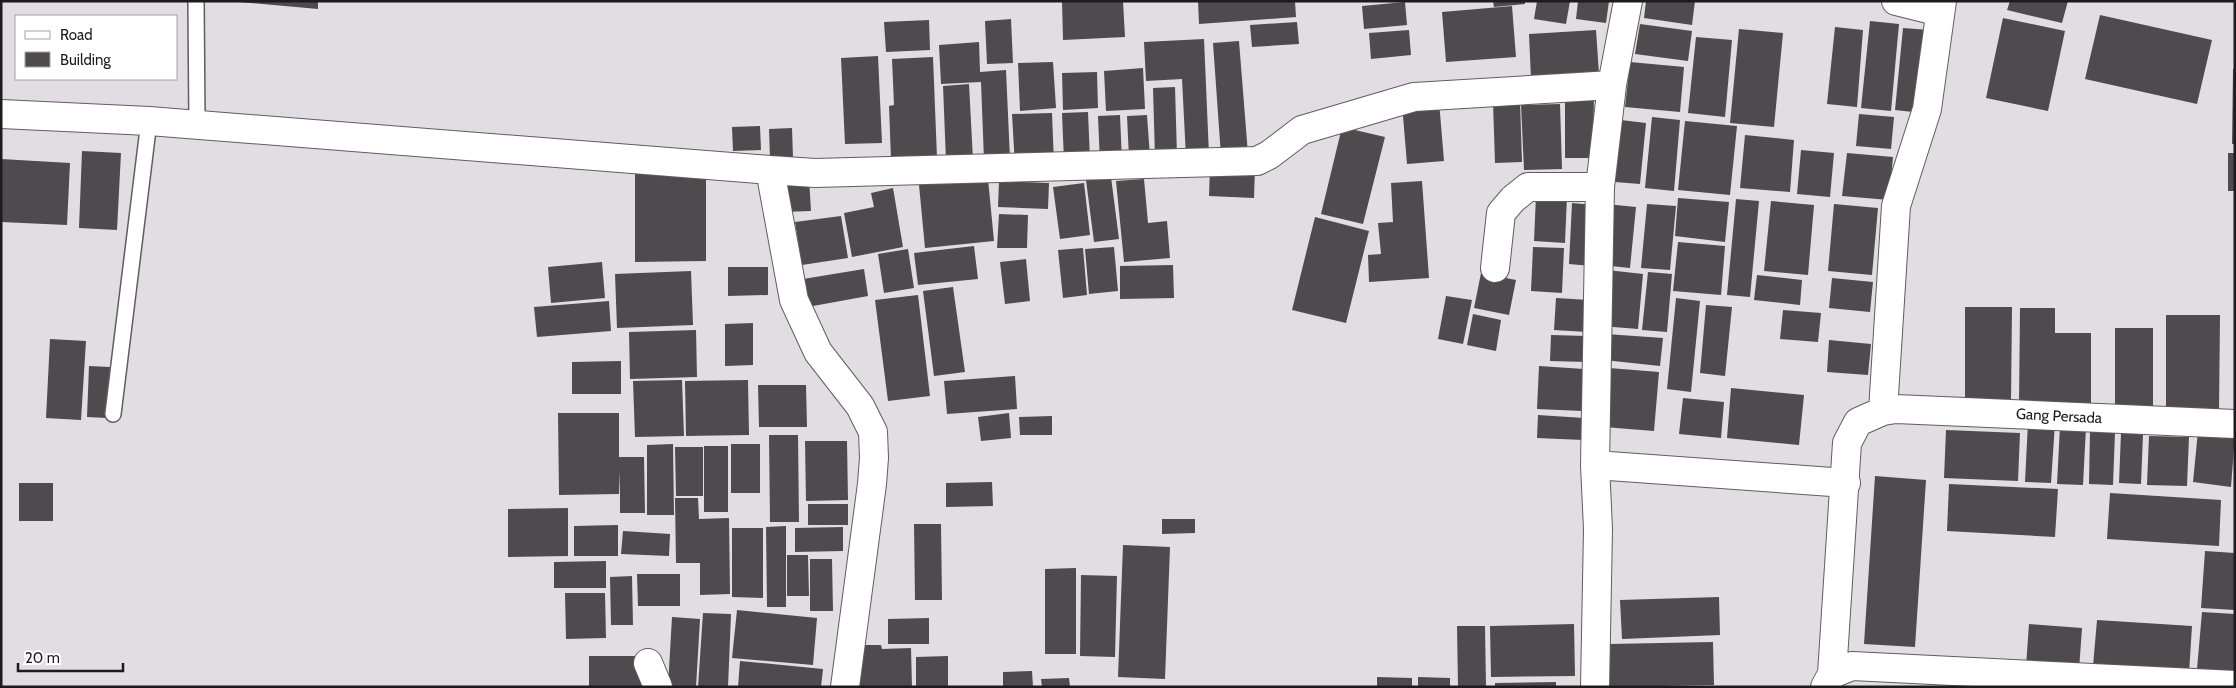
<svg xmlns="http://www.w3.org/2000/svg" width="2236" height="688" font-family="Cabin,sans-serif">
<rect width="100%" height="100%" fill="#e1dde2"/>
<path fill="#4f4a4d" d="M227,1H318V9Z
M1062,1H1123L1125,37L1063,40Z
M1198,1H1295L1296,17L1199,24Z
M1493,1H1525V4L1494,7Z
M1537,1H1570L1566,24L1534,19Z
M1578,1H1609L1606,23L1576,19Z
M1646,1H1695L1692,25L1644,18Z
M2010,1H2068L2062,23L2007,10Z
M1405,2L1407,25L1364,29L1362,6Z
M1512,6L1516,57L1446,62L1442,12Z
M2100,15L2212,40L2197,104L2085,79Z
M2003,18L2065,31L2048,111L1986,98Z
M1011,19L1013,63L987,64L985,21Z
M929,20L930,50L886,52L884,22Z
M1870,21L1899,24L1891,111L1861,108Z
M1297,22L1299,44L1252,47L1250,25Z
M1640,24L1692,31L1688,61L1635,54Z
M1835,27L1863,30L1857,107L1827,104Z
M1903,28L1930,30L1922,113L1895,110Z
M1739,29L1783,33L1774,127L1730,123Z
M1409,30L1411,55L1371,59L1369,33Z
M1596,30L1599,74L1531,79L1529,34Z
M1696,37L1732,40L1725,117L1688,113Z
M1204,39L1209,155L1186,157L1182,79L1146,81L1144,42Z
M1239,41L1248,154L1221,156L1213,43Z
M979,42L980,72L1006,70L1010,159L984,160L981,82L941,84L939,45Z
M878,56L882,143L845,144L841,58Z
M933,57L937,158L891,160L889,106L894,105L892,59Z
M1053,62L1056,108L1020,111L1018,63Z
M1630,62L1684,67L1680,112L1625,107Z
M1143,68L1145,109L1106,111L1104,71Z
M2233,69H2235V144H2232Z
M1097,72L1098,108L1063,110L1062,73Z
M969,84L973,160L946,161L943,86Z
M1175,87L1177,156L1155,157L1153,88Z
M1594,92L1593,158H1565V93Z
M1439,101L1444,161L1407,164L1402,104Z
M1520,101L1522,162L1495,163L1493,102Z
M1560,104L1562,169L1524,170L1521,105Z
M1088,112L1090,160L1064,161L1062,113Z
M1052,113L1054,163L1015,166L1012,114Z
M1859,114L1894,117L1891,149L1856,146Z
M1120,115L1122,162L1100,163L1098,116Z
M1147,115L1150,157L1129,158L1127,116Z
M1652,117L1680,120L1674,191L1645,188Z
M1621,120L1646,123L1640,184L1615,182Z
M1685,121L1737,126L1730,195L1678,190Z
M760,126L761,150L733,151L732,127Z
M1342,127L1385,137L1363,224L1321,214Z
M792,128L793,158L770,159L769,129Z
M1745,135L1794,140L1790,192L1740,188Z
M1801,150L1834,153L1830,197L1797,194Z
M82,151L121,153L117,230L79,228Z
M1847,153L1893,157L1889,200L1842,196Z
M2228,153H2235V191H2228Z
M1,159L70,163L67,225L1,222Z
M1210,167L1255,168L1254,198L1209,196Z
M706,171V261L635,262V172Z
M1111,177L1119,239L1094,242L1086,180Z
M809,178L811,211L782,212L781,179Z
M988,179L994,241L925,248L919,185Z
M1144,179L1148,223L1167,221L1170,258L1124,262L1116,181Z
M999,181L1049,183L1048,209L998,207Z
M1422,181L1429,278L1369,282L1368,255L1381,254L1378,223L1393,222L1391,183Z
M1084,183L1090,235L1060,239L1053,187Z
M893,188L903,247L852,257L844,213L874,207L871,193Z
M1536,195L1567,196L1565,243L1534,241Z
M1678,198L1729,202L1725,242L1675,236Z
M1736,199L1759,201L1750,297L1727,295Z
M1771,201L1814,205L1808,275L1764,271Z
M1572,203L1594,205L1591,266L1569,264Z
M1606,204L1636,207L1630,268L1601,265Z
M1647,204L1676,206L1670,270L1641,268Z
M1834,204L1878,208L1872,275L1828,271Z
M999,214L1028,215L1027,248H997Z
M841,216L848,258L802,265L795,222Z
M1315,217L1369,231L1346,323L1292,310Z
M1678,242L1725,246L1721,295L1673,291Z
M974,246L978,279L918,285L914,253Z
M1114,247L1118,291L1089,294L1085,249Z
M1533,247L1564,248L1562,293L1531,291Z
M1083,248L1087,295L1063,298L1058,250Z
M908,249L914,288L884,293L878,254Z
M1026,259L1030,301L1005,304L1000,262Z
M602,262L605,298L551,303L548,267Z
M1173,265L1174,298L1120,299V266Z
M728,267H768V295L728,296Z
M864,269L868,296L802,308L797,280Z
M1607,270L1643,274L1638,329L1601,326Z
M691,271L693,325L617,328L615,274Z
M1648,272L1672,274L1667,332L1642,330Z
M1481,273L1516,280L1509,315L1474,308Z
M1757,275L1802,280L1800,305L1754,300Z
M1832,278L1873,282L1870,312L1829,308Z
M953,287L965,372L934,376L923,291Z
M918,295L930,396L888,401L875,300Z
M1446,296L1472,300L1463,344L1438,339Z
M1556,298L1589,300L1587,332L1554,330Z
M1676,298L1700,301L1691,392L1667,389Z
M609,301L611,331L537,337L534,307Z
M1706,305L1732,307L1725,376L1700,373Z
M1965,307H2012L2011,401H1965Z
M2020,308H2055V333H2091V403H2019Z
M1783,310L1821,313L1818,342L1780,339Z
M1473,314L1501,320L1496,351L1467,345Z
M2166,315H2220L2219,411H2166Z
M753,323V365L725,366V324Z
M2115,328H2153V408H2115Z
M696,330L697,377L630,379L629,332Z
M1606,334L1663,338L1660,366L1604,360Z
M1551,335L1587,336L1586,362L1550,361Z
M50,339L86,341L81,420L46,418Z
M1829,340L1871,344L1868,375L1827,372Z
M621,361V394H572V362Z
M89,366L110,367L107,418L87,417Z
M1539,366L1584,369L1582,411L1537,409Z
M1609,368L1659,372L1654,431L1604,427Z
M1015,376L1017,409L947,414L944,381Z
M682,380L684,436L635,437L633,381Z
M748,380L749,435L686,436L685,381Z
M758,385H806L807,427H759Z
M1731,388L1804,395L1799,445L1727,438Z
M1683,398L1724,402L1721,438L1679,434Z
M558,413H619V457H644L645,513H620V471L619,494L559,495Z
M1009,413L1011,438L981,441L978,417Z
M1538,415L1584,418L1583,440L1537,438Z
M1052,416V435H1020L1019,417Z
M2028,422L2055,423L2051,483L2025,482Z
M2060,426L2086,427L2083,485L2057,484Z
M1946,430L2020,433L2018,481L1944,478Z
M2090,431L2115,432L2113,485L2089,484Z
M2198,431L2235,435L2231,487L2193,482Z
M2121,433L2143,434L2141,484L2119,483Z
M769,435H798L799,522H770Z
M2149,436L2189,437L2187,486L2147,485Z
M805,441H847L848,500L806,501Z
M673,444L674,515H647V445Z
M731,444H760V493H731Z
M704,446H728V512H704Z
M675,447H703V496H676Z
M1875,476L1926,480L1915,647L1864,644Z
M992,482L993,506L946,507V483Z
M19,483H53V521H19Z
M1949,484L2058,489L2055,537L1947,531Z
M2110,493L2221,500L2219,546L2107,539Z
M675,498H698L699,519L729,518L730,594L700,595V563H676Z
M808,504H848V525H808Z
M568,508V556L508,557V509Z
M1162,519H1195V533L1162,534Z
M914,524H941L942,600H915Z
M618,525V556H574V526Z
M786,526V607H767L766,527Z
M843,527V551L795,552V528Z
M732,528H763V598L732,597Z
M623,531L670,534L669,556L621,554Z
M1123,545L1170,547L1165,679L1118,677Z
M2205,551L2235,553V610L2201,608Z
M787,555H808L809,596H787Z
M810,559H832L833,611H810Z
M606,561V588H554V562Z
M1076,568V654H1045V569Z
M637,574H680V606H638Z
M1081,575L1117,576L1115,657L1080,656Z
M632,576L633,625H611L610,577Z
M565,593H605L606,638L566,639Z
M1719,597L1720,635L1622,639L1620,600Z
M737,610L817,618L813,665L732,658Z
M2202,612L2235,614V672L2197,669Z
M703,613L731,614L728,687H698Z
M672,617L700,619L696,687H668Z
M929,618V644H888V619Z
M2097,620L2192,626L2189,673L2093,666Z
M1574,624L1575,676L1491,677L1490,626Z
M2029,624L2082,628L2079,670L2026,666Z
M1457,626H1485L1486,687H1458Z
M1713,642L1714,685L1609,687V644Z
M853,645H881L882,649L911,648L912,687H854Z
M589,656H642L643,687H589Z
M948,656V687H916V657Z
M740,661L823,669L821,687H738Z
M1032,671L1033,687H1003V672Z
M1377,677L1412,678V687H1377Z
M1418,677L1450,678V687H1418Z
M1069,678L1070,687H1042L1041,679Z
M1556,682V687H1495V683Z"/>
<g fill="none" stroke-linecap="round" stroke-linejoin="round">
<g stroke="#605c61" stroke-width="18">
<path id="lane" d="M196,1L197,125
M113,414L149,121"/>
</g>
<g stroke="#605c61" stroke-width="30">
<path id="street" d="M1896,1L1940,12
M1,114L149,121L770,170L794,300L818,352L860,406L873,432L874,458L872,484L845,687
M770,170L815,173L1257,161L1269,155L1302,130L1414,97L1612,85L1628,1
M1495,268L1501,213L1513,199L1528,187H1600
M1883,411L1896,206L1927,109L1942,1
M1595,465L1846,483
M648,663L658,687
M1832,674L1847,443L1858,422L1883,411L1896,409L2235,424
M1595,687L1598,529L1595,465L1600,187L1612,85
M1825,687L1832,674L1852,666L2235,685"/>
</g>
<use href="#lane" stroke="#fff" stroke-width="15"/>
<use href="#street" stroke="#fff" stroke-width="28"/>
</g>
<g text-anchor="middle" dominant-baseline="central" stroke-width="5" stroke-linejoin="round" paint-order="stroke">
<g font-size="15" fill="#1d1b1d" stroke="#fff">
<text transform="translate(2059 416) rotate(3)">Gang Persada</text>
</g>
</g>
<rect width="2236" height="688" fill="none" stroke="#1d1b1d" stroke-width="5"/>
<rect x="15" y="15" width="162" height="65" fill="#ffffff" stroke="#a5a4a5"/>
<rect x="25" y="31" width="25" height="8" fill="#ffffff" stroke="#a5a4a5"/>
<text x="60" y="40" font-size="15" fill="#1d1b1d">Road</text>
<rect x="25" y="52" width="25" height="15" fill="#4f4a4d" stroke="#a5a4a5"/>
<text x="60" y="65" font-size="15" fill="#1d1b1d">Building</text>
<path d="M18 663v8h105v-8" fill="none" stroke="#1d1b1d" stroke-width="2.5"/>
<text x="25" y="663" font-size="15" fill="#1d1b1d" stroke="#ffffff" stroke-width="4" paint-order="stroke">20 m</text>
</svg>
